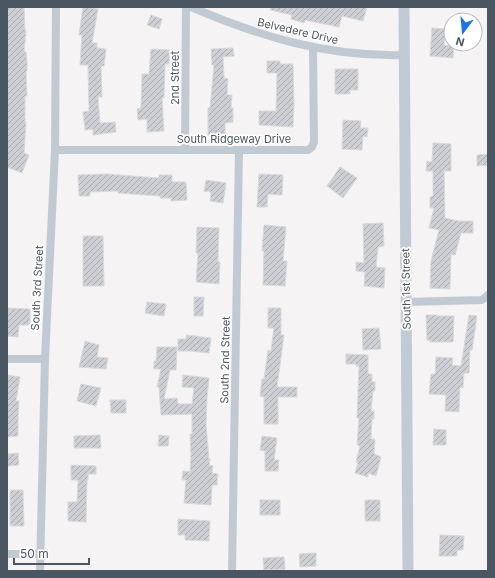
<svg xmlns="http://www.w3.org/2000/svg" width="495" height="578" font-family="Inter,sans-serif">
<defs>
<pattern id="building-hatch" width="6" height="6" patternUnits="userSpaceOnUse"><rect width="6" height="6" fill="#cdcfd5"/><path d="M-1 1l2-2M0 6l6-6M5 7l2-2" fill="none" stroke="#a8abb0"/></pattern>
</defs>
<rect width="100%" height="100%" fill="#f5f3f3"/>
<path fill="url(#building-hatch)" stroke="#d7d9de" d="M7,7H24L25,30L26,31L24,52H26L27,61V71H26L27,96H25V122H26L24,153L29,155L22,173L7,167Z
M83,7L98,9L92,43H97V48L106,49L104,66H101L102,97H98L100,123L115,122L116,132L93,135V129L85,130L83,112L89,111L88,65H80L82,35H79Z
M271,7H367L363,21L342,16L339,27L305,20L304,23L291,19L292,15L270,10Z
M151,15L162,19L159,29L147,25Z
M432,28L445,29L444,45L454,46L453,58L430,56Z
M233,48L234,56L223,57L224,78L228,79L227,95H232L231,108H233V122L225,123V135H208V108H210L214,65H212L211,49Z
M151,49L170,50L169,64H165L164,98H162L164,131L147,132V119L138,120L137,109L141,108L142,74H149Z
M267,61H280V64H293L294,103L293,127L259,125V111H276L277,73H267Z
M335,69H358V90H350V94H335Z
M343,120L361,121L360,128H368L367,137L363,136L362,150L342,149Z
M433,143L451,144V171H444L445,218L458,221H473V233H461L455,255L451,254L450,289L430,288L431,261L439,230L429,228L434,208H430V197L433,196V171H426L427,161L432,162Z
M488,154V165L477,166V155Z
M340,167L357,178L343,198L327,186Z
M107,174L159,178V175H172V182H186L187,200L171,201V198H160V196L118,193V191L90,192V196H79L78,175Z
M259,174L283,175L282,195L268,194L267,207H257Z
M206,180L226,183L223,203L210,201L211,192L204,191Z
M383,223L384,246L378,247L376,267L385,268L384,288L364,286L365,272L356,271V262L364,263L363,224Z
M264,225L286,227L283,261H287L285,286L263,285L264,251H262Z
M197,227L219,228L218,262H220L219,284L196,282L198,253H196Z
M83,236H103L104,286H83Z
M194,297H204L203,316H194Z
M147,302L166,304L164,316L145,313Z
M8,308L30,309V325H19L18,337L7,336Z
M268,308H281V335H284L277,387H297V397H278V424H264V397L260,396L262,379H264L268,350L271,351L274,328H268Z
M426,315H437V316H454L453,342H430V340H427Z
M469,315L477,316L472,350H470L469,373H464L463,388L460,387L459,412L445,411L446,395L429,394L431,374H435L436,357L453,358L452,365L461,366Z
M379,328L381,349L363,350L362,329Z
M186,335L211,338L209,353L190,351H178V339H186Z
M85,341L99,345L97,357L108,358L106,369L79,367Z
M157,347H177L176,370H170L164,399L177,398L178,404H192L194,388L182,387L183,375L209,378L207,398L206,425L209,459H210L209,465L213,466L212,473L218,474L217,485H212L211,505L184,503L186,480H182L183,471L190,472L191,455L190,434H192V414L161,415L159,387H157L161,369H154V361H156Z
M346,354L368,355V374H372V382H375V391H373L371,411H374V419H372L371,439H375L374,454L381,457L376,476L368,473V477L355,473L358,462H356L360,446L357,445L359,418H357L359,366H356V364H346Z
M7,375L20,377L16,401H19L18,420V436L7,437Z
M81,384L101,388L96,406L77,401Z
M110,400H126V413H111Z
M434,429L446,430V445H433Z
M100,435L101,448H74V436Z
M159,435L169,436L168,446H158Z
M262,436L277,438L274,460H279L278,471H265V451L260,450Z
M18,453L19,465L7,466V454Z
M71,465L96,466V474H88V480H87L86,522L68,521V502H77L78,480H71Z
M10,490H23L24,526H10Z
M260,500H280V515H260Z
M365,500H380V521H365Z
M178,519L210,521L209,541L185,540V535H178Z
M440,535L464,536L463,550H457V556H439Z
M316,553V566L300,567L299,554Z
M284,557L285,569L264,570L263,558Z"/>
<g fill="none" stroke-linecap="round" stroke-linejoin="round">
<path stroke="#c1cad2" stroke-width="8" d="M191,7C261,37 327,57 404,55
M55,150H308L312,147L314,142L313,47
M185,150L186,7
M406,302L482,300L488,295
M7,359H45
M7,554H40
M40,571L45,359L55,150L56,7
M232,571L239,150"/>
<path stroke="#c1cbd6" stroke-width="11" d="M404,7L408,571"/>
</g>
<g text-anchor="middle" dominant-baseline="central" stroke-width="3.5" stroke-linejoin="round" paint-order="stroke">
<g font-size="11" fill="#4a5661" stroke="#fff">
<text transform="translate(298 31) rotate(13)">Belvedere Drive</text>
<text transform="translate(175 78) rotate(-90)">2nd Street</text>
<text x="234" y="139">South Ridgeway Drive</text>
<text transform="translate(37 288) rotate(-87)">South 3rd Street</text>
<text transform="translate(406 289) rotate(-91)">South 1st Street</text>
<text transform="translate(225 360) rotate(-89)">South 2nd Street</text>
</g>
</g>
<rect width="495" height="578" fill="none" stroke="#4a5661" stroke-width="16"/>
<g transform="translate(463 32) rotate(196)"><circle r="19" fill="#ffffff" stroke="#b7bbc0"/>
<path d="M0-3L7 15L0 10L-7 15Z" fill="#1a73e8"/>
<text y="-6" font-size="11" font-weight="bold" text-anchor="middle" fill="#4a5661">N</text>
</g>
<path d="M14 558v6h75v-6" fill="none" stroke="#4a5661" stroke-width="2"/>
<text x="20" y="558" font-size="12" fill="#4a5661" stroke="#ffffff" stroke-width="3" paint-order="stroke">50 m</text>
</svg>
